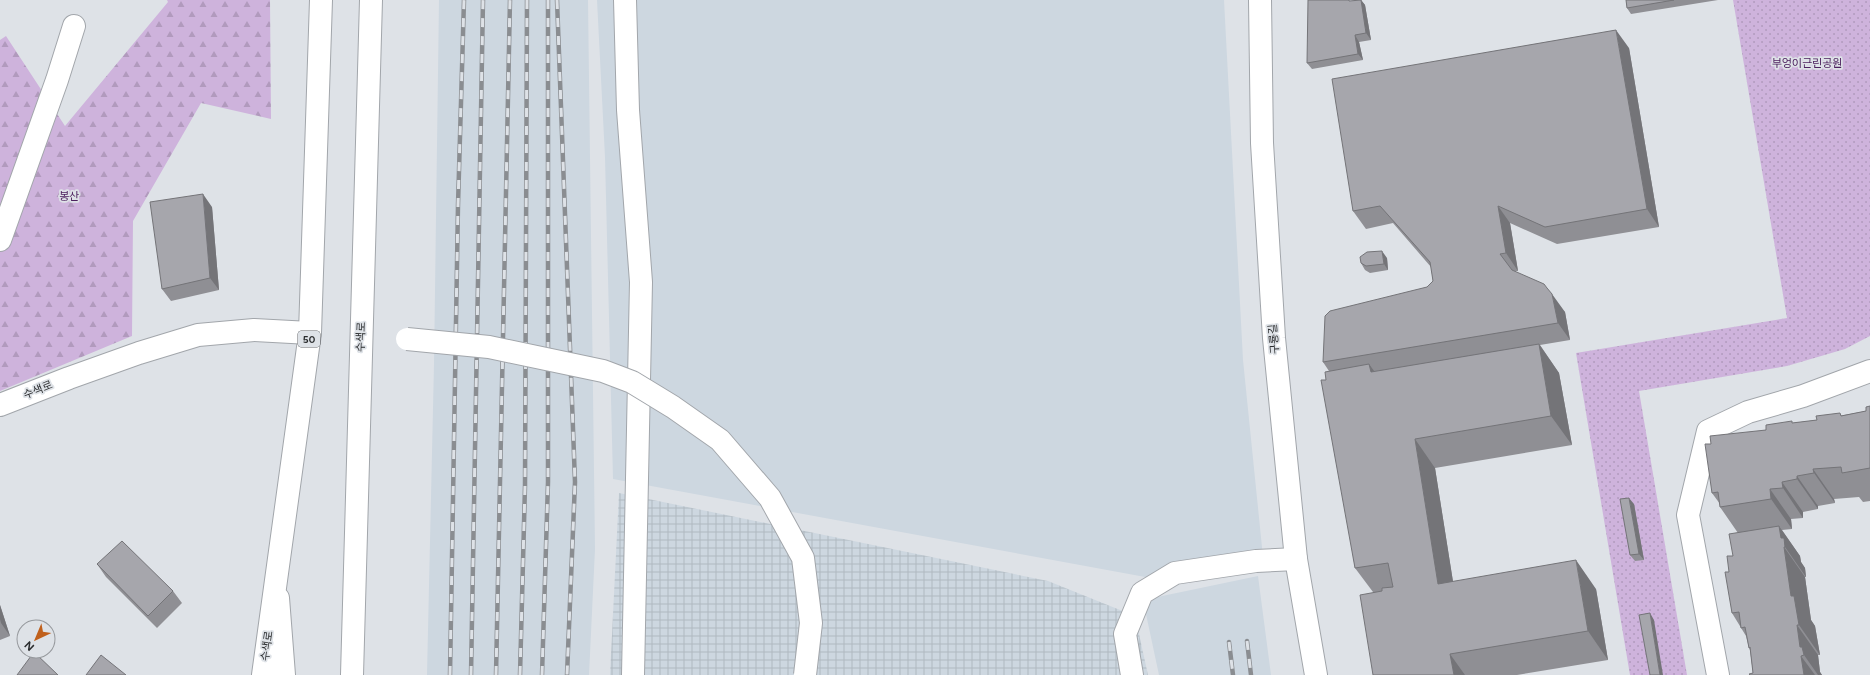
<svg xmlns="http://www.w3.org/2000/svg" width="1870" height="675" font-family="Figtree,'Noto Sans KR',sans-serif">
<defs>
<pattern id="industrial-grid" width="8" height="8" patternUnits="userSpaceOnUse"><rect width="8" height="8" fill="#cdd7e0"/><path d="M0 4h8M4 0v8" fill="none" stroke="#b0b9c0"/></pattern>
<pattern id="grass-dots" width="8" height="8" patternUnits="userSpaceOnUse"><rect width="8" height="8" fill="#ceb3dc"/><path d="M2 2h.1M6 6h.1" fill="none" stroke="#b19abd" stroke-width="1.8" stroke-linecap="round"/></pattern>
<pattern id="forest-firs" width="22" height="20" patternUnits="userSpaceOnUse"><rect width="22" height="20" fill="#ceb3dc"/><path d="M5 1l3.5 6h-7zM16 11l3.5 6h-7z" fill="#b19abd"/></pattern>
</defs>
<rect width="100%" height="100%" fill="#dee2e7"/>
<path fill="#cdd7e0" d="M439,0H588L595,549L589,675H427L434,364Z
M597,0H1224L1243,360L1263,557L1167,581L613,479L605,157Z
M1258,576L1271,675H1159L1143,600Z"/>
<path fill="url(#industrial-grid)" d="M619,493L1048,581L1135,616L1148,675H610Z"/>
<path fill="url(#grass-dots)" d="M1733,0H1870V336L1845,349L1787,366L1639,391L1687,675H1630L1576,353L1787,318Z"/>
<path fill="url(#forest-firs)" d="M167,0H270L271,119L201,103L133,221L132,336L0,391V40L6,36L65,126L168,2Z"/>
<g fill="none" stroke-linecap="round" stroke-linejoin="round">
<g stroke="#a2a6ab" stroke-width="24">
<path id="minor" d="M625,0L628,110L641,282L633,675
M0,240L57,80L74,26
M0,405L69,378L139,353L198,335L254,330L310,333
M278,598L284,675
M1132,675L1125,634L1142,593L1175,573L1256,561L1296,559
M1718,675L1688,515L1708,431L1748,412L1803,396L1870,371"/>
</g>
<g stroke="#a2a6ab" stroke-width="24">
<path id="major" d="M1260,0L1262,143L1274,338L1296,559L1316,675
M263,675L310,333L321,0
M352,675L371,0"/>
</g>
<use href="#minor" stroke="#fff" stroke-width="22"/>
<use href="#major" stroke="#fff" stroke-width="22"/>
<g stroke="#8a8d91" stroke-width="4.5">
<path id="rail" d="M557,0L575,482L567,675
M1247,641L1251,675
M1229,642L1233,675
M450,675L458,205L464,0
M471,675L483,0
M496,675L510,0
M520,675L525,486L527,0
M542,675L548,482V0"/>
</g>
<use href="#rail" stroke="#dee2e7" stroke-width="3" stroke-dasharray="9" stroke-linecap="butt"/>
<g stroke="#a2a6ab" stroke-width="24" stroke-linecap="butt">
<path id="minor-bridge" d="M407,339L489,347L603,371L632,382L673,407L720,440L770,498L803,558L811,623L805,675"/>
</g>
<use href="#minor-bridge" stroke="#fff" stroke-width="22"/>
</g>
<path fill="#8f8f94" d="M1361,0L1365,5L1371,40L1359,42L1363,60L1312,69L1307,63Z
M1626,0H1718L1631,14L1627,8Z
M1629,48L1659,227L1557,244L1510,223L1518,271H1515L1565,312L1570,340L1540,345L1559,373L1572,445L1435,468L1453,582L1596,589L1608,660L1517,675H1373V592L1355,568L1326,380L1329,371L1323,362L1427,287L1433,281L1431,267L1393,223L1366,229L1353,211Z
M212,207L219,290L171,301L162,289Z
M1387,258L1388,270L1370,273L1365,270L1361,263Z
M1870,406V501L1863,502L1859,497L1834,499L1835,503L1818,506V509L1803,512V518L1791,519L1792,529L1782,530L1800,556L1801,562L1805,568L1806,577H1805L1811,620L1815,626L1820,655H1818L1820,672L1822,675H1750L1753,673L1750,650L1749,648L1746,636L1732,613L1729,572L1738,533L1720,507V504L1712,493L1711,444L1793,423L1817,420L1866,411Z
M1634,504L1644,560L1635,561L1630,555Z
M97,564L173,591L182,603L157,628L106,577Z
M0,605L10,636L0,640Z"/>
<path fill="#747478" d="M1361,0L1365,5L1371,40L1366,33Z
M1616,30L1629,48L1659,227L1647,209Z
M1355,35L1359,42L1363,60L1358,54Z
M203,194L212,207L219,290L210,278Z
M1498,206L1510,223L1518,271L1506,253Z
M1382,251L1387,258L1388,270L1384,264Z
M1552,294L1565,312L1570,340L1558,323Z
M1539,344L1559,373L1572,445L1551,416Z
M1369,364L1390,393L1371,372Z
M1415,439L1435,468L1458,613L1438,584Z
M1813,469L1834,499L1835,503L1814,473Z
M1797,476L1818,506V509L1797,479Z
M1782,482L1803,512V518L1783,488Z
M1770,489L1791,519L1792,529L1771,499Z
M1629,498L1634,504L1644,560L1639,554Z
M1779,526L1800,556L1801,562L1805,568L1806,577L1785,547L1781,538Z
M1784,547L1805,577L1811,620L1815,626L1820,655L1799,625L1791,596Z
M1576,560L1596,589L1608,660L1588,631Z
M0,605L10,636L1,623L0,619Z
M1650,613L1654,620L1663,675H1660Z
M1797,625L1818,655L1820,672L1822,675H1818L1804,655L1800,647Z
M1450,654L1465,675H1454Z
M1801,656L1815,675H1804Z"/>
<path fill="#a6a6ac" stroke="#747478" d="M1308,0H1349V1L1361,0L1366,33L1355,35L1358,54L1307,63Z
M1626,0H1674L1627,8Z
M1616,30L1647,209L1545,227L1498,206L1506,253L1500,254L1512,270L1544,284L1547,288L1552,294L1558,323L1323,362L1325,316L1330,311L1427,287L1433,281L1430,262L1380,206L1353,211L1332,79Z
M203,194L210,278L162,289L150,202Z
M1382,251L1384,264L1366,266L1361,263L1360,257L1367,252Z
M1539,344L1551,416L1415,439L1438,584L1576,560L1588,631L1450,654L1454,675H1373L1360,595L1382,591V588L1393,587L1388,563L1355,568L1321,380H1326L1325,372L1369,364L1371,372Z
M1870,406V468L1842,473L1841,467L1813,469L1814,473L1797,476V479L1782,482L1783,488L1770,489L1771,499L1720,507L1718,492L1712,493L1705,444H1711L1710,436L1766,430V425L1792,421V423L1817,420L1816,416L1840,413L1841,416L1866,411V407Z
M1629,498L1639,554L1630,555L1620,499Z
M1779,526L1781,538H1784L1785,547H1784L1791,596H1794L1799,625H1797L1800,647H1802L1804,655L1801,656L1804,675H1750L1749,674L1753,673L1750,647L1749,648L1745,627L1741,628L1739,612L1732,613L1725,572H1729L1727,556H1733L1729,534Z
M122,541L173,591L148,616L97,564Z
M1650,613L1660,675H1650L1639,615Z
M34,652L58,675H17Z
M101,655L126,675H86Z"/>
<g text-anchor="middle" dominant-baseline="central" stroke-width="3.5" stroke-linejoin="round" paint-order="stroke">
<rect fill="#dee2e7" stroke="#606366" stroke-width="1" x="298" y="331" width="22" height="16" rx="3"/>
<g font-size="10" font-weight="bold" fill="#2a2c2e">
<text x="309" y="339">50</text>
</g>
<g font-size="11" fill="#4d215f" stroke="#dee2e7">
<text x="1807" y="63">부엉이근린공원</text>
<text x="69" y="196">봉산</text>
</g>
<g font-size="11" fill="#2a2c2e" stroke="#dee2e7">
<text transform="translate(361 337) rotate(-88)">수색로</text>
<text transform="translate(1274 339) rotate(-95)">구룡길</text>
<text transform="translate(38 390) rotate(-22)">수색로</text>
<text transform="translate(267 646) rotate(-82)">수색로</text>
</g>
</g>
<g transform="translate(36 639) rotate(224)"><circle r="19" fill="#dee2e7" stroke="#96999d"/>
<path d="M0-3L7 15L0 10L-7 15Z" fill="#c0601c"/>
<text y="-6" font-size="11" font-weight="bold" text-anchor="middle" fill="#2a2c2e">N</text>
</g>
</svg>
